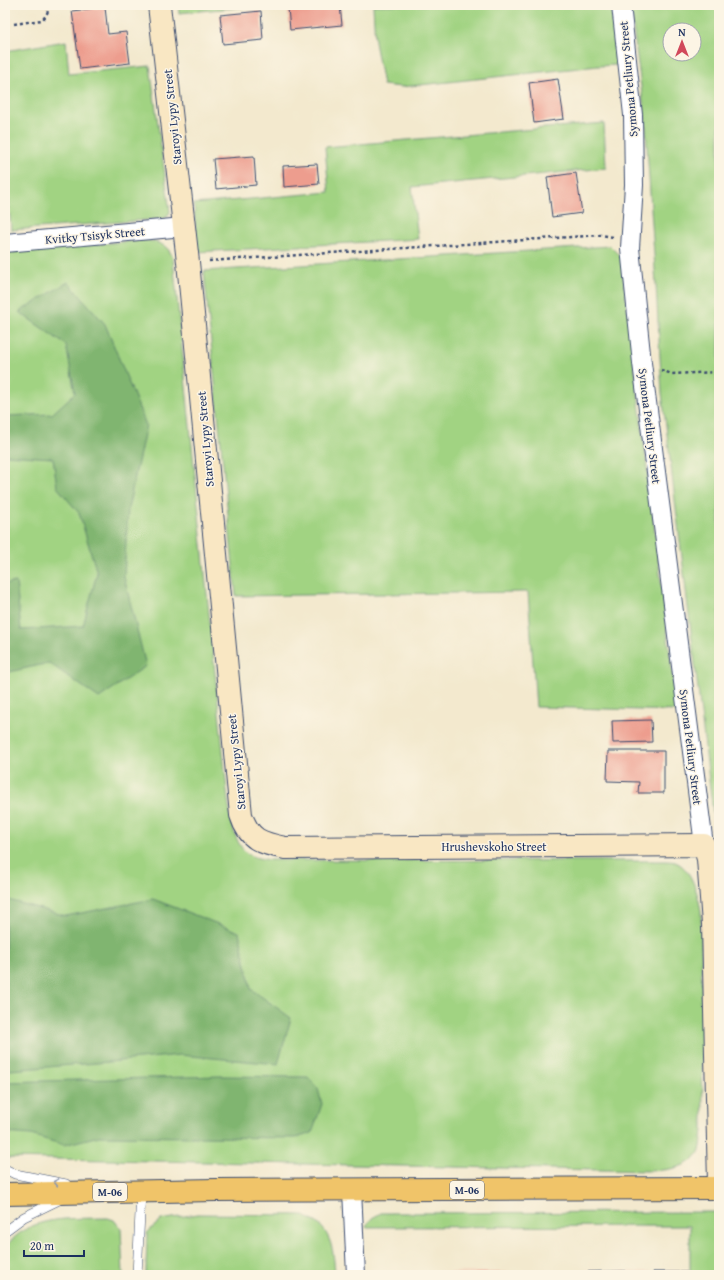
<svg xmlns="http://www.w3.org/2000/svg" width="724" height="1280" font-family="'Gentium Book Plus',serif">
<rect width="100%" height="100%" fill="#fcf5e5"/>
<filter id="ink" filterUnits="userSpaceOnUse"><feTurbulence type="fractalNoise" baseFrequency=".025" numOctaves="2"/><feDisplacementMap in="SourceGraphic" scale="8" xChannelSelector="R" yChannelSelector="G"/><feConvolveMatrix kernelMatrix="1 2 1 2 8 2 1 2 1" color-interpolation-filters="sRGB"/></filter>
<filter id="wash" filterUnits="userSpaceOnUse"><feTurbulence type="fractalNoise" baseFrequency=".012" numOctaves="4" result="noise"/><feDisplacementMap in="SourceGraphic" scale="16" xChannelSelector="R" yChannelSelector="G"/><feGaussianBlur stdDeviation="0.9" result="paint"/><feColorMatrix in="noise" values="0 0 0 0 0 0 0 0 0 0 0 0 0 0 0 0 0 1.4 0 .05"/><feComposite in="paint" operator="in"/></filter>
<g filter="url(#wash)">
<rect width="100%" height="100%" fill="#f3e9ce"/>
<path fill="#f2d4be" d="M690,1271V1275H361V1273Z"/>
<path fill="#a1d382" stroke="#5e8170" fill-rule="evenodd" d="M178,5H264L179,13Z
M373,5H611L617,65L598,66L401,87L383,85L375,42Z
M630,5H719V837H716L662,393L656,285L645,116ZM670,30H694V54H670Z
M66,41L69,74L150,66L170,212L167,217L160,219L11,230L5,154V51Z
M604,123L606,168L412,187L418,239L197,252L194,204L329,192L325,147Z
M145,240C159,242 169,245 173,259L228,801C231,818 234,852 255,857C260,859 265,859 270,860L662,861C666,861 671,861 675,862C692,868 698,895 701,911L703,1130C702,1137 702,1148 698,1154C687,1169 665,1170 649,1171L5,1158V252Z
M610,246L621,257L677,711L536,707L528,592L236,596L204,271Z
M719,1212V1275H690V1226L365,1227L372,1218L381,1213Z
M197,1214L303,1215C307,1218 312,1220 317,1223C333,1235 334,1257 335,1275H170V1273L146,1274L147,1233L161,1220Z
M108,1218L114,1220L121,1229L123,1275H5V1247C9,1243 12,1239 16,1236C40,1215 78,1219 108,1218Z"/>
<path fill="#80b570" stroke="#4e7267" d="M68,282L105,324L146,425L128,509L124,577L146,666L99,698L49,663L5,673V584L16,582L21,630L83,626L97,573L79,513L57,487L53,458L5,455V416L52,414L75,393L66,345L19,312Z
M5,899L66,916L153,899L239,932L251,989L291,1018L278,1064L180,1055L109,1062L10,1070L5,1068Z
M220,1076L308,1077L318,1089L322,1104L312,1133L296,1138L99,1136L64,1145L31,1135L5,1133V1082Z"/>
<g id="blocks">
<path fill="#ed9d8e" d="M329,5H340L342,25L290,30L288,8Z
M105,7L108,34L126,32L130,63L80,69L72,11Z
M261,11L263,40L223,44L220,15Z
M558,79L564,119L534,123L529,83Z
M254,156L256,185L216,189L213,159Z
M317,164L319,184L284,187L283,166Z
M576,173L582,213L552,217L547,177Z
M651,720L652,742L613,743L612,721Z
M608,751H664V793H638L639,782L607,781Z
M625,1271V1275H475V1273Z
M653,1272H687V1275H653Z"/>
</g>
</g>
<g filter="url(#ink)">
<use href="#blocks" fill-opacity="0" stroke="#3b4b6f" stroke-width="1"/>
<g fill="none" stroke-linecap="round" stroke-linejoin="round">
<g stroke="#3b4b6f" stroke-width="10">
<path id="lane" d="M5,1169L15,1174L66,1184
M5,1231L24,1217L61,1199
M137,1275L141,1192"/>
</g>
<g stroke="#3b4b6f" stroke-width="20">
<path id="street" d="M621,5L633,115L634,185L630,248L642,363L704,845
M5,243L184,227
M352,1190L356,1275"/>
</g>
<g stroke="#3b4b6f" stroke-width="24">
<path id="secondary" d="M159,5L188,262L241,815C249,840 261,843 285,848L704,845L708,859L713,924L719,1184"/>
</g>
<g stroke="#3b4b6f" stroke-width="24">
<path id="highway" d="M5,1194L215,1190L719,1188"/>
</g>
<path stroke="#3b4b6f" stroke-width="2.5" stroke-dasharray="3 3" stroke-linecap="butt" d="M14,24L42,20C46,16 49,11 49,5
M209,261L601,235L613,237
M661,370L672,374L719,372"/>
<use href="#lane" stroke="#fff" stroke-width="9"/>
<use href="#street" stroke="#fff" stroke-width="18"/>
<use href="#secondary" stroke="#f9e7c3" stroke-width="22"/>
<use href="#highway" stroke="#f0c469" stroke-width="22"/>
</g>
<defs><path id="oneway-chevron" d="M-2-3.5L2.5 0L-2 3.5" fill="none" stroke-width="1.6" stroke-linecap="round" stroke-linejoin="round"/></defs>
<use stroke="#8d97ae" href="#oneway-chevron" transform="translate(56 1182) rotate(-169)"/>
</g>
<g text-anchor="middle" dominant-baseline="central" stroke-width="3" stroke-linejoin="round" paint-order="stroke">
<g fill="#fcf5e5" stroke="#5e6a86" stroke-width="1">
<rect x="450" y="1181" width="34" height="18" rx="3"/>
<rect x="93" y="1183" width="34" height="18" rx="3"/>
</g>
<g font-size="11" font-weight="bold" fill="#1b2f5e">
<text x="467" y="1190">М-06</text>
<text x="110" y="1192">М-06</text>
</g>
<g font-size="12" fill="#1b2f5e" stroke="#fcf5e5">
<text transform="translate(628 79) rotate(-95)">Symona Petliury Street</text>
<text transform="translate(172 117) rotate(-96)">Staroyi Lypy Street</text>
<text transform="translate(95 235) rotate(-5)">Kvitky Tsisyk Street</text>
<text transform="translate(650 426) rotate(83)">Symona Petliury Street</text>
<text transform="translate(205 439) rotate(-95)">Staroyi Lypy Street</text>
<text transform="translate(691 747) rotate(83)">Symona Petliury Street</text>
<text transform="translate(236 762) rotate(-96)">Staroyi Lypy Street</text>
<text x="494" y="846">Hrushevskoho Street</text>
</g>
</g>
<rect width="724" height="1280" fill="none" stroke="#fcf5e5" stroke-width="20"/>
<g transform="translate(682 42)"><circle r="19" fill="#fcf5e5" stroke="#a2a6af"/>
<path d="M0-3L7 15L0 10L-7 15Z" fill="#d1495b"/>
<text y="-6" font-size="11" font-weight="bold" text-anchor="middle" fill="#1b2f5e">N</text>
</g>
<path d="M24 1250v6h60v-6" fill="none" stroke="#1b2f5e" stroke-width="2"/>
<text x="30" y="1250" font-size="12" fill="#1b2f5e" stroke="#fcf5e5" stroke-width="3" paint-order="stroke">20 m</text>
</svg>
